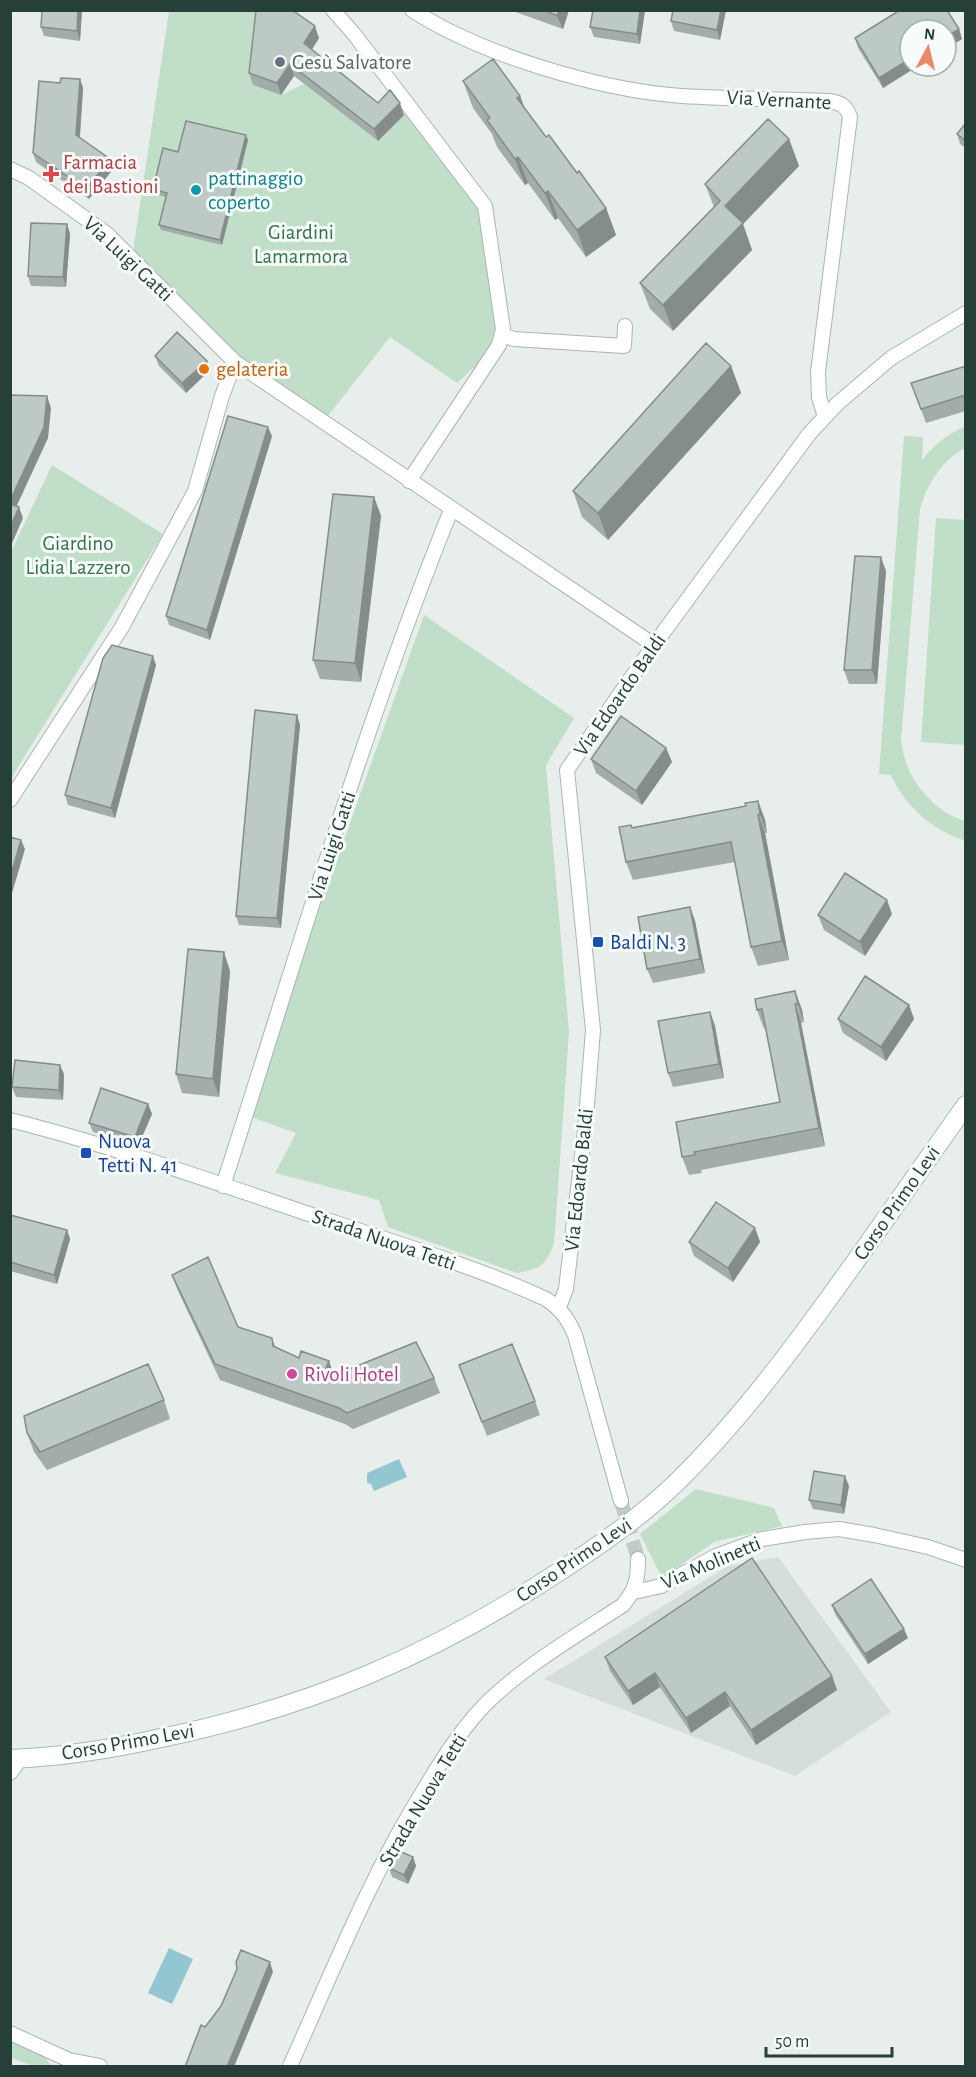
<svg xmlns="http://www.w3.org/2000/svg" width="976" height="2077" font-family="'Alegreya Sans',sans-serif">
<rect width="100%" height="100%" fill="#e7eeeb"/>
<path fill="#d5deda" d="M778,1557L891,1712L795,1776L544,1679L728,1566Z"/>
<path fill="#c1dec9" d="M169,11H259L281,95L304,84L378,141L405,114L486,214L499,345L457,383L390,337L323,422L235,362L132,258Z
M965,426V448C941,461 928,483 920,509L901,740C903,751 905,762 910,772C919,792 943,816 965,821V841C933,830 905,807 891,775L879,774L904,436L923,437L922,460C934,445 948,434 965,426Z
M52,465L163,534L11,778V552Z
M936,518L965,520V745L921,742Z
M424,615L574,718L546,765L569,1032L554,1244C544,1267 542,1268 517,1273L388,1227L379,1200L275,1173L296,1133L246,1115Z
M696,1489L774,1508L782,1526L714,1542L662,1578L640,1534Z
M10,2041L44,2055L51,2066H34L11,2058Z"/>
<path fill="#92c6d0" d="M399,1459L407,1477L374,1491L371,1484L367,1483V1473Z
M169,1948L193,1959L172,2004L148,1993Z"/>
<g fill="none" stroke-linecap="round" stroke-linejoin="round">
<path stroke="#c0cbc7" stroke-width="14" stroke-dasharray="14 7" stroke-linecap="butt" d="M621,1501L638,1559"/>
<g stroke="#a9b6b2" stroke-width="16">
<path id="minor" d="M333,10L354,34L485,206L503,329L499,345L409,481
M412,10C482,55 599,90 682,96C731,99 780,99 829,101C841,103 846,105 850,117L818,372L819,397L825,417
M10,169L29,178L107,234L235,362L654,645
M502,335L514,339L624,346L625,326
M10,800L122,627L195,491L222,396L235,362
M10,1120C113,1146 214,1182 315,1216C392,1242 472,1265 546,1299C561,1309 568,1319 575,1335L621,1501
M223,1186C296,960 362,730 451,510
M559,1307L566,1289L585,1130L593,1030L567,770L654,645L809,434L837,404L891,358L966,313
M634,1592L661,1586L716,1556L762,1539L805,1532L839,1529L874,1535L928,1547L966,1560
M10,1773L21,1758
M10,2033L69,2060L100,2066
M290,2066C332,1973 370,1876 425,1788C441,1761 458,1734 480,1710C517,1670 576,1636 623,1605C636,1589 638,1580 638,1559"/>
</g>
<g stroke="#a5bab3" stroke-width="20">
<path id="secondary" d="M10,1759C61,1757 112,1749 161,1738C307,1708 433,1655 557,1573C600,1545 641,1517 678,1481C735,1425 785,1359 832,1294C877,1232 921,1168 966,1105"/>
</g>
<use href="#minor" stroke="#fff" stroke-width="14"/>
<use href="#secondary" stroke="#fff" stroke-width="18"/>
</g>
<path fill="#a2ada9" d="M42,10H82L80,41L44,36L41,27Z
M510,10H569L563,29Z
M593,10H645L640,44L594,37L590,27Z
M673,10H726L720,40L674,31L671,21Z
M900,10H947L959,29L962,39L946,49V30H910V66H918L883,88L858,48L855,38Z
M319,38L312,50L378,103L404,115L378,141L294,76L281,95L253,85L249,73Z
M80,79L83,88L80,138L114,168L89,199L36,162L33,153L60,83Z
M463,81L520,96L525,109L546,137L606,208L616,235L586,257L558,218L555,220L528,183L525,185L497,147L492,134L473,108Z
M966,123V148L960,144L957,134Z
M789,139L799,166L743,224L752,250L673,331L650,309L640,283L714,207L705,184Z
M248,140L222,245L161,230L159,225L166,197L155,194L153,189L178,152Z
M67,224L70,234L66,287L31,286L28,276Z
M155,356L210,370L186,393L159,366Z
M731,366L741,393L608,540L582,517L573,491Z
M966,366V411L926,423L911,383Z
M272,436L210,640L169,625L166,616Z
M374,497L381,516L361,682L320,679L313,660Z
M886,571L877,684H849L844,670Z
M156,665L115,818L68,805L65,795Z
M297,715L300,725L281,928L239,925L236,916Z
M666,748L672,762L642,805L596,773L591,759Z
M758,801L765,820L767,833H765L789,960L758,966L751,947L735,862L633,880L626,862L633,827L746,806Z
M690,907L695,921L705,973L653,983L647,969Z
M892,914L865,956L824,930L818,915Z
M230,971L219,1097L182,1093L176,1074Z
M795,991L802,1010L804,1022L801,1023L825,1146L701,1170L702,1173L689,1175L682,1157L780,1102L765,1028L764,1029L757,1010Z
M909,1005L914,1019L886,1061L843,1033L838,1019Z
M710,1012L715,1026L724,1078L673,1087L668,1073Z
M64,1074L63,1100L16,1097L12,1087Z
M148,1104L152,1114L138,1146L93,1132L89,1123Z
M10,1215L67,1230L70,1239L57,1284L10,1271Z
M755,1228L760,1242L733,1282L694,1256L689,1242Z
M172,1275L238,1327L272,1338L276,1348L299,1358L329,1361L334,1376L434,1378L440,1393L353,1429L345,1424L220,1380L178,1291Z
M459,1365L535,1401L540,1415L487,1436Z
M164,1400L170,1419L47,1470L34,1452L27,1433Z
M849,1486L844,1514L813,1509L809,1500Z
M832,1605L908,1638L868,1664L835,1614Z
M605,1657L832,1676L837,1690L756,1745L730,1706L691,1733L660,1687L633,1705L610,1671Z
M413,1857L416,1866L408,1884L392,1877L389,1868Z"/>
<path fill="#848d89" d="M78,10H82L80,41L77,31Z
M559,10H569L563,29L557,16Z
M640,10H645L640,44L637,34Z
M721,10H726L720,40L717,30Z
M315,26L319,38L308,55L304,43Z
M959,29L962,39L946,49V37Z
M910,59V66H918L883,88L879,78Z
M290,64L294,76L281,95L277,83Z
M80,79L83,88L79,145L76,135Z
M520,96L530,123L517,98Z
M400,103L404,115L378,141L374,129Z
M246,135L248,140L222,245L220,240Z
M789,139L799,166L743,224L752,250L673,331L663,305L725,206Z
M518,157L528,183L525,185L515,159Z
M110,159L114,168L89,199L86,189Z
M548,191L558,218L555,220L545,193Z
M606,208L616,235L586,257L577,230Z
M67,224L70,234L66,287L63,277Z
M207,361L210,370L186,393L182,383Z
M731,366L741,393L608,540L598,513Z
M47,396L51,408L48,438L13,514L10,507V501Z
M268,427L272,436L210,640L207,630Z
M374,497L381,516L361,682L355,663Z
M19,507L23,518L10,548V528Z
M881,557L886,571L877,684L872,670Z
M153,656L156,665L115,818L111,808Z
M297,715L300,725L281,928L277,918Z
M666,748L672,762L642,805L636,791Z
M758,801L765,820L767,833L760,814Z
M758,815L765,833L789,960L782,941Z
M21,840L25,849L10,900V878Z
M887,900L892,914L865,956L860,942Z
M690,907L695,921L705,973L700,959Z
M224,952L230,971L219,1097L213,1079Z
M795,991L802,1010L804,1022L798,1004Z
M795,1004L801,1023L825,1146L819,1128Z
M909,1005L914,1019L886,1061L881,1047Z
M710,1012L715,1026L724,1078L719,1064Z
M60,1065L64,1074L63,1100L59,1090Z
M148,1104L152,1114L138,1146L135,1137Z
M755,1228L760,1242L733,1282L728,1268Z
M67,1230L70,1239L57,1284L54,1275Z
M329,1361L334,1377L320,1381Z
M845,1476L849,1486L844,1514L841,1505Z
M904,1629L908,1638L868,1664L865,1654Z
M655,1673L660,1687L633,1705L628,1691Z
M832,1676L837,1690L756,1745L751,1730Z
M725,1692L730,1706L691,1733L686,1718Z
M413,1857L416,1866L408,1884L404,1875Z
M270,1962L273,1972L234,2067H227Z"/>
<path fill="#bcc9c4" stroke="#848d89" stroke-width="1.5" d="M42,10H78L77,31L41,27Z
M256,10H292L315,26L304,43L378,103L390,90L400,103L374,129L290,64L277,83L249,73Z
M544,10H559L557,16Z
M593,10H640L637,34L590,27Z
M673,10H721L717,30L671,21Z
M900,10H947L959,29L946,37V30H910V59L879,78L855,38Z
M493,59L520,96L517,98L546,137L549,135L577,173L579,171L606,208L577,230L548,191L545,193L518,157L515,159L487,120L490,118L463,81Z
M61,78L80,79L76,135L110,159L86,189L33,153L39,81L60,83Z
M768,119L789,139L725,206L743,223L663,305L640,283L720,201L705,184Z
M186,121L246,135L220,240L159,225L167,193L153,189L163,148L178,152Z
M966,123V141L957,134Z
M31,223L67,224L63,277L28,276Z
M177,332L207,361L182,383L155,356Z
M706,343L731,366L598,513L573,491Z
M966,366V395L921,409L911,383Z
M10,395L47,396L44,427L10,501Z
M228,416L268,427L207,630L166,616Z
M333,494L374,497L355,663L313,660Z
M10,504L19,507L10,528Z
M855,556L881,557L872,670H844Z
M112,645L153,656L111,808L65,795L103,658Z
M255,710L297,715L277,918L236,916Z
M621,716L666,748L636,791L591,759Z
M758,801L760,814L758,815L782,941L751,947L731,842L626,862L619,827L631,825L632,828L746,806L745,803Z
M10,837L21,840L10,878Z
M845,873L887,900L860,942L818,915Z
M690,907L700,959L647,969L638,917Z
M188,949L224,952L213,1079L176,1074Z
M865,976L909,1005L881,1047L838,1019Z
M795,991L798,1004H795L819,1128L694,1152L695,1155L682,1157L676,1122L780,1102L762,1009L757,1010L755,999Z
M710,1012L719,1064L668,1073L658,1021Z
M15,1060L60,1065L59,1090L12,1087Z
M101,1088L148,1104L135,1137L89,1123Z
M716,1202L755,1228L728,1268L689,1242Z
M10,1215L67,1230L54,1275L10,1262Z
M208,1257L238,1327L272,1338L273,1346L299,1358L301,1351L329,1361L320,1381L416,1342L434,1378L347,1413L339,1408L215,1364L172,1275Z
M512,1344L535,1401L482,1422L459,1365Z
M148,1364L164,1400L40,1452L27,1433L24,1416Z
M814,1471L845,1476L841,1505L809,1500Z
M752,1558L832,1676L751,1730L725,1692L686,1718L655,1673L628,1691L605,1657Z
M871,1579L904,1629L865,1654L832,1605Z
M397,1850L413,1857L404,1875L389,1868Z
M241,1950L270,1962L227,2067H185L201,2025L205,2027L221,2006L237,1969L236,1962Z"/>
<circle fill="#6b7280" stroke="#f7fbf9" stroke-width="2" cx="280" cy="62" r="6"/>
<path fill="#e0444e" stroke="#f7fbf9" stroke-width="2" d="M48 165h6v6h6v6h-6v6h-6v-6h-6v-6h6z"/>
<circle fill="#0f9aa8" stroke="#f7fbf9" stroke-width="2" cx="196" cy="190" r="6"/>
<circle fill="#e8710a" stroke="#f7fbf9" stroke-width="2" cx="204" cy="369" r="6"/>
<g fill="#1a4fb4" stroke="#f7fbf9" stroke-width="2">
<rect x="592" y="936" width="12" height="12" rx="3"/>
<rect x="80" y="1147" width="12" height="12" rx="3"/>
</g>
<circle fill="#d1479c" stroke="#f7fbf9" stroke-width="2" cx="292" cy="1374" r="6"/>
<g text-anchor="middle" dominant-baseline="central" stroke-width="6" stroke-linejoin="round" paint-order="stroke">
<g font-size="21" fill="#5b616d" stroke="#f7fbf9" text-anchor="start">
<text x="292" y="62">Gesù Salvatore</text>
</g>
<g font-size="21" fill="#264039" stroke="#f7fbf9">
<text transform="translate(779 100) rotate(3)">Via Vernante</text>
<text transform="translate(128 259) rotate(43)">Via Luigi Gatti</text>
<text transform="translate(620 695) rotate(-55)">Via Edoardo Baldi</text>
<text transform="translate(332 846) rotate(-72)">Via Luigi Gatti</text>
<text transform="translate(579 1180) rotate(-84)">Via Edoardo Baldi</text>
<text transform="translate(897 1203) rotate(-55)">Corso Primo Levi</text>
<text transform="translate(384 1240) rotate(19)">Strada Nuova Tetti</text>
<text transform="translate(574 1560) rotate(-34)">Corso Primo Levi</text>
<text transform="translate(711 1563) rotate(-23)">Via Molinetti</text>
<text transform="translate(128 1742) rotate(-10)">Corso Primo Levi</text>
<text transform="translate(423 1800) rotate(-59)">Strada Nuova Tetti</text>
</g>
<g font-size="21" fill="#be3a42" stroke="#f7fbf9" text-anchor="start">
<text x="63" y="162">Farmacia<tspan x="63" dy="24">dei Bastioni</tspan></text>
</g>
<g font-size="21" fill="#0d838f" stroke="#f7fbf9" text-anchor="start">
<text x="208" y="178">pattinaggio<tspan x="208" dy="24">coperto</tspan></text>
</g>
<g font-size="21" fill="#32754c" stroke="#f7fbf9">
<text x="301" y="232">Giardini<tspan x="301" dy="24">Lamarmora</tspan></text>
<text x="78" y="543">Giardino<tspan x="78" dy="24">Lidia Lazzero</tspan></text>
</g>
<g font-size="21" fill="#c56008" stroke="#f7fbf9" text-anchor="start">
<text x="216" y="369">gelateria</text>
</g>
<g font-size="21" fill="#164399" stroke="#f7fbf9" text-anchor="start">
<text x="610" y="942">Baldi N. 3</text>
<text x="98" y="1141">Nuova<tspan x="98" dy="24">Tetti N. 41</tspan></text>
</g>
<g font-size="21" fill="#b23c85" stroke="#f7fbf9" text-anchor="start">
<text x="304" y="1374">Rivoli Hotel</text>
</g>
</g>
<rect width="976" height="2077" fill="none" stroke="#264039" stroke-width="24"/>
<g transform="translate(928 48) rotate(7)"><circle r="28" fill="#f7fbf9" stroke="#a3b0ac" stroke-width="1.5"/>
<path d="M0-4.5L10 22L0 15L-10 22Z" fill="#ea8968"/>
<text y="-9" font-size="16" font-weight="bold" text-anchor="middle" fill="#264039">N</text>
</g>
<path d="M766 2047v9h126v-9" fill="none" stroke="#264039" stroke-width="3"/>
<text x="775" y="2047" font-size="18" fill="#264039" stroke="#f7fbf9" stroke-width="4.5" paint-order="stroke">50 m</text>
</svg>
